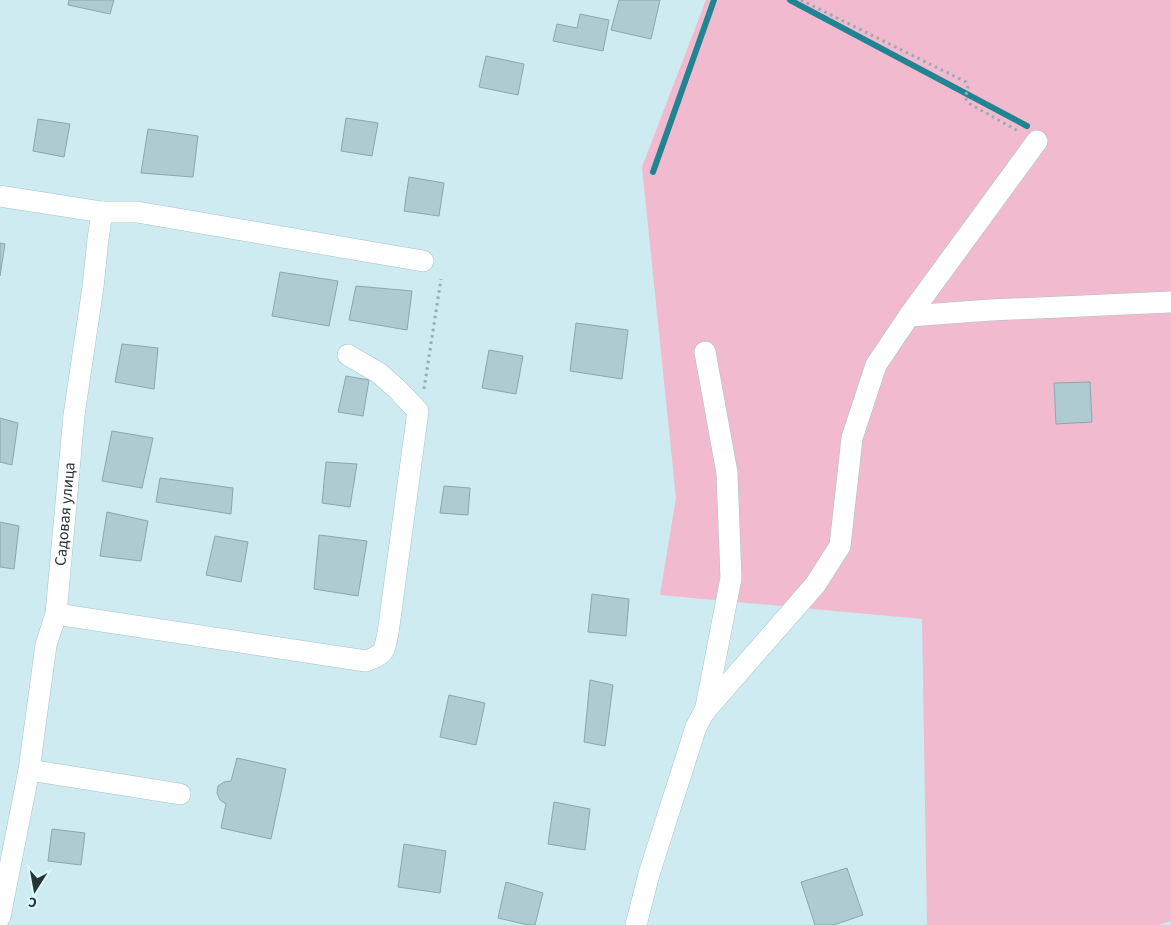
<svg xmlns="http://www.w3.org/2000/svg" width="1171" height="925" font-family="'Source Sans 3',sans-serif">
<rect width="100%" height="100%" fill="#cdebf1"/>
<path fill="#f1bacf" d="M706,0H1171V921L1158,925H927L922,619L660,595L676,498L642,167Z"/>
<g fill="none" stroke-linecap="round" stroke-linejoin="round">
<path stroke="#218492" stroke-width="6" d="M790,0L1027,126
M653,172L714,0"/>
</g>
<path fill="#aecbd1" stroke="#8aa7ac" d="M69,0H114L110,14L68,5Z
M619,0H660L651,39L611,30Z
M580,14L609,20L603,51L553,41L557,24L577,28Z
M486,56L524,64L518,95L479,87Z
M346,118L378,123L372,156L341,151Z
M38,119L70,124L64,157L33,151Z
M148,129L198,136L193,177L141,173Z
M409,177L444,183L439,216L404,211Z
M0,243L5,244L0,276Z
M280,272L338,281L329,326L272,316Z
M356,286L412,291L407,330L349,320Z
M576,323L628,330L622,379L570,371Z
M122,344L158,348L154,389L115,382Z
M489,350L523,356L516,394L482,388Z
M346,376L369,380L363,416L338,412Z
M1090,382L1092,422L1056,424L1054,383Z
M0,418L18,423L12,465L0,462Z
M112,431L153,438L142,488L102,481Z
M326,462L357,464L350,507L322,503Z
M160,478L233,488L231,514L156,502Z
M444,486L470,488L468,515L440,513Z
M107,512L148,521L141,561L100,556Z
M0,522L19,526L14,569L0,567Z
M319,535L367,541L358,596L314,589Z
M215,536L248,542L241,582L206,575Z
M592,594L629,599L626,636L588,632Z
M590,680L613,685L605,746L584,742Z
M449,695L485,703L476,745L440,737Z
M237,758L286,769L271,839L221,828L226,804L220,800L217,793L218,786L224,782L231,781Z
M554,802L590,809L585,850L548,844Z
M52,829L85,833L81,865L48,861Z
M404,844L446,851L440,893L398,887Z
M847,868L863,915L834,925H815L801,882Z
M506,882L543,893L535,925H528L498,918Z"/>
<g fill="none" stroke-linecap="round" stroke-linejoin="round">
<g stroke="#a6c3c9" stroke-width="22">
<g id="minor">
<path d="M0,196L102,212H137L423,261"/>
<path d="M909,316L1037,141"/>
<path d="M56,614L366,661C385,654 384,652 388,633L418,411L397,389L379,373L348,355"/>
<path d="M705,712L731,578L727,473L705,352"/>
<path d="M29,770L180,794"/>
<path id="s1" d="M0,917L29,770L46,645L56,614L74,415L93,287L98,239L102,212"/>
<path d="M636,925L649,874L696,727L704,712L815,585L840,546L852,438L876,365L909,316L991,310L1171,302"/>
</g>
</g>
<path stroke="#95adb2" stroke-width="3" stroke-dasharray="2.5 4" stroke-linecap="butt" d="M801,0L966,82L968,88L965,98L970,104L1018,131
M424,389L441,279"/>
<use href="#minor" stroke="#fff" stroke-width="21"/>
</g>
<g text-anchor="middle" dominant-baseline="central" stroke-width="5" stroke-linejoin="round" paint-order="stroke">
<g font-size="16" fill="#283336" stroke="#daf9ff">
<text stroke="none"><textPath href="#s1" startOffset="409">Садовая улица</textPath></text>
</g>
</g>
<g transform="translate(35 890) rotate(191)" stroke="#daf9ff" stroke-width="4" paint-order="stroke">
<path d="M0-4L9 19L0 12L-9 19Z" fill="#283336"/>
<text y="-8" font-size="14" font-weight="bold" text-anchor="middle" fill="#283336">С</text>
</g>
</svg>
